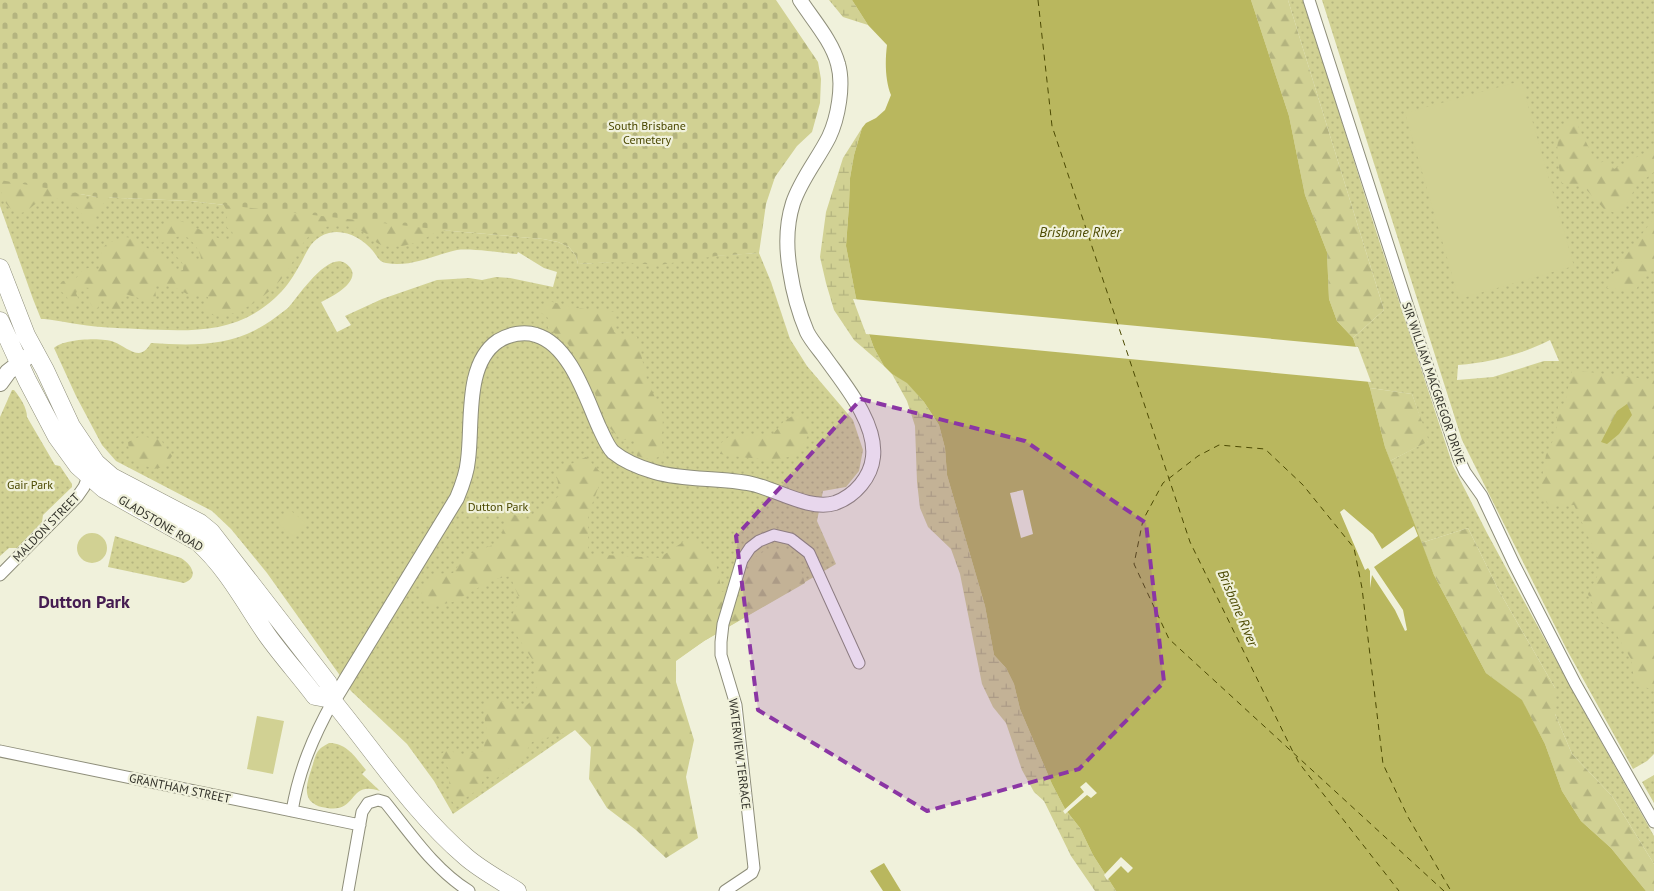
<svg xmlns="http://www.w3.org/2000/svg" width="1654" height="891" font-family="'PT Sans',sans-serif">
<defs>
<pattern id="green-dots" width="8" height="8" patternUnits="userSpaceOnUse" patternTransform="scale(1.25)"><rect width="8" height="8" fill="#d1d193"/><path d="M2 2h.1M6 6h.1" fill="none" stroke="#b4b47f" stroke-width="1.8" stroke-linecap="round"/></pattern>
<pattern id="forest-firs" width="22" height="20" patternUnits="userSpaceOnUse" patternTransform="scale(1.25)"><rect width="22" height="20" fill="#d1d193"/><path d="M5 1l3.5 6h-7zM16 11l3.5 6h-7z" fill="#b4b47f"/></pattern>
<pattern id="wetland-marsh" width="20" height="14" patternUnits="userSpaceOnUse" patternTransform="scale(1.25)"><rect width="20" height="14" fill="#d1d193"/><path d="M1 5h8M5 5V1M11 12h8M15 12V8" fill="none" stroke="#b4b47f"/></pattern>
<pattern id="cemetery-stones" width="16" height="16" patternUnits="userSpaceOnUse" patternTransform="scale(1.25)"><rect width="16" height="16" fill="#d1d193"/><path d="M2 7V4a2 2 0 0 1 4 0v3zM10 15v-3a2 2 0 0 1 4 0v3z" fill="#b4b47f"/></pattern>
</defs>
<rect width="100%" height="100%" fill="#f0f1db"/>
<path fill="url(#green-dots)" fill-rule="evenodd" d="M1288,0H1304L1374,225L1453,466L1487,533L1581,706L1654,836V864L1612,796L1572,754L1555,714V688L1498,589L1468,528L1421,543L1390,461L1428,441L1412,394L1370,388L1353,338L1384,310Z
M1322,0H1654V754L1647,761L1633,769L1567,650L1462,440ZM1550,340L1559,361H1544L1493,377L1457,380L1458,365C1491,362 1520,355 1550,340Z
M0,180L97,197L190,201L452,231L543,239L558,242L569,247L576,256L578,264L759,253L771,282L790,339L807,366L853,420L863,450L859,471L846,487L823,491L817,521L836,564L704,641L453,814L434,781L407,744L351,691L267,573L231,529L212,511L116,461L102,445L76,396L54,348C63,339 102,337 114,342C122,345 131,353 139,353C145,352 148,348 151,343C197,346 237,347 276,317C280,314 284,311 288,308C298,297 327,252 345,263C368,278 332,297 321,302L337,332L351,325L345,316L382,299L437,280L469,278L482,280L496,277L510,278L553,287L557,272L544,268L518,252L517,254C502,253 471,248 457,250C434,255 410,268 386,263C379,262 377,256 373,251C363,239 346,229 329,233C310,238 307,253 298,268C292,279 284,290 275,298C235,335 189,331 138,329C116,328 92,327 70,323C61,321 53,320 44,319H41L33,299L0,206Z
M12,390H14C20,397 27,408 27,417L55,465L60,466L72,484V487L43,515L42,522L17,548H9L0,556V417Z
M115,536L181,558C191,564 200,577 184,583L108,567Z
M329,743C347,743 355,757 366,770L362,774L380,791C348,780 358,813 327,808C324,807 319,807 316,805C301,798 308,780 312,767C314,762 315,754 319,750C321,747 326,745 329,743Z
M1654,775V803L1642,782Z"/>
<path fill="url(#forest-firs)" d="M1251,0H1288L1384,310L1353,338L1337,321L1329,299L1327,252L1305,195L1289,116Z
M1573,116L1597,164L1607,160L1614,169L1654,148V172L1637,185L1627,203L1615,213L1604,209L1584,187L1562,183C1557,157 1551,135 1573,116Z
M0,173L78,192L87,202L93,201L101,195L111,196C100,206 95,212 94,227C83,220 83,211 72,204C62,196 45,198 34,205C27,211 27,212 17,214C1,202 0,193 0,173Z
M160,185L469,232C460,232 448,229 439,231C432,233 426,239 419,241C410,245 396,248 386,246C378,245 375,241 370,237C357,225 336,222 320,229C302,237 298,254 288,270C275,290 243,316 217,316C213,316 207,312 203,311L207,302L208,297L197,294H187L178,289L157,283L155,288L156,298L152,302L125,294L121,296L120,301L122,306L120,310L115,312C109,309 108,303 102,299L97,309C87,305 90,297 90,288C83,287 80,288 76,293L78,298L77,304L72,305L68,302L67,297L60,290L59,285L63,281C67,280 73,281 76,278C81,274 80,269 89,268L93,271L98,270C101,262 104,258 100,250L108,243L124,237L134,238L147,248L157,253L177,271L183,270C184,261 179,259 173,254L174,249L185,250L196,262L201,260C201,254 198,250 195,245C181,227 177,240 160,243L158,238L166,222L179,220L218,238L234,241L232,231L227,228V211L222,202Z
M1654,218V268L1647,272L1635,291L1607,288L1615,270Z
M545,300L575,308L614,312V332L637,337L647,380L663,415L662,445L664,454L652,460L637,456L634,441L620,439L609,427L593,389L568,344L548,328V318L540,312L539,305L545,306Z
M1572,370L1654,380V689L1635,686L1631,659L1615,632L1600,621L1588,594L1602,567L1574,505L1550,506L1539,494L1546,455L1556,434L1558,406L1565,403Z
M1370,388L1412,394L1429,441L1390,461L1385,447Z
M796,414L810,425C808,436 805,445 796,453C782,465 738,456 720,454L721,443L731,435L773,434L784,421Z
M141,436L161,440L172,456L165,467L153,469L130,459L128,442Z
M586,457L603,475L588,515V554L659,558L692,536L716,563L722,592L738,591L752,560L767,549H785L800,568L805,583L704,641L676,661V682L694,740L686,777L698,838L666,858L636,830L607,808L589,779L591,747L575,730L532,742L522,758L497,778L485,776L479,789L455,805C446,795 449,785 451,773L440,755L449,748L458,756L483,751L487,733L483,708L486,699L500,700L520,711L537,696L534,662L508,622L520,600L510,576L492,580L453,602L430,607L420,591L435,574L453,573L465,556L500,542L507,511L527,521L560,495L556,471Z
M1468,528L1498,589L1555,688V714L1572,754L1612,796L1654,864V891H1646L1611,848L1581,821L1562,791L1545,744L1522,701L1486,673L1434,575L1421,543Z"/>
<path fill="url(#wetland-marsh)" d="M829,0H852L868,25L843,17Z
M862,128L854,155L850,178L849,204L846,246L856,298L874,348L884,366L854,340L834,310L826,283L820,257L826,212L843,158Z
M892,374L907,382L924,402L939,425L945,448L947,475L985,606L994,655L1006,668L1014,684L1020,709L1052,784L1065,809L1080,828L1093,855L1116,891H1095L1071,856L1044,801L1034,792L1022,770L1006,723L993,707L982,684L960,574L951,549L928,527L920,508L917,482L915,426L907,401Z"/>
<path fill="url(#cemetery-stones)" d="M0,0H776L818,62L821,79L820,103L812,132L797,146L775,177L766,204L759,253L716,256L659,265L617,262L578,264L576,256L569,247L558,242L543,239L452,231L190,201L97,197L0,180Z"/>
<path fill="#d1d193" d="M1521,81L1574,266L1459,299L1405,113Z
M290,510L306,523L294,537L279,524Z
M77 548a15 15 0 1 1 30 0a15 15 0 1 1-30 0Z
M257,716L284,721L273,774L247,769Z"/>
<path fill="#b9b75e" d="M852,0H1251L1289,116L1305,195L1327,252L1329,299L1337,321L1353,338L1370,388L1385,447L1434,575L1486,673L1522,700L1545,744L1562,791L1581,821L1611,848L1646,891H1116L1093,855L1080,828L1065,809L1052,784L1020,709L1014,684L1006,668L994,655L985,606L947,475L945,448L939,425L924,402L907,383L892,374L884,366L874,348L856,298L846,246L849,205L850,178L854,155L862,128L866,123L876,118L885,110L891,95C885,80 885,61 887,45L868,25Z
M1627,404L1632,415L1619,434L1607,444L1601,442L1617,411Z
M884,863L901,891H883L870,871Z"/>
<path fill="#f0f1db" d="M853,299L1358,347L1371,382L866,334Z
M1023,490L1033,534L1021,538L1010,493Z
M1344,509L1373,534L1382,549L1414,526L1418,536L1374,567L1403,610L1407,630L1405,631L1395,610L1372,575L1370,588V571L1368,568L1365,570L1340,512Z
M1086,782L1097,793L1091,798L1087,795L1065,814L1063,811L1084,792L1080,787Z
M1121,857L1133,868L1128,873L1121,866L1107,880L1104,875Z"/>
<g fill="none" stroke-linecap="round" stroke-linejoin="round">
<path stroke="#4d4b03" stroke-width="1" stroke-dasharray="6 5" stroke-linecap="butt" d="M1038,0L1052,126L1190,542L1294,754
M1296,757L1299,763L1399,891
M1444,891L1169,639L1134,564L1143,520L1163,483L1198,456L1219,445L1265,449L1303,485L1354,548L1362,588L1383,764L1408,817L1451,891"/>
<g stroke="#8e8e7a" stroke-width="13">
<path id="minor" d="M1309,0L1420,344L1459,459L1465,472L1482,496L1514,564L1575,683L1654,822
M0,575L77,497L84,487L88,477
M0,751L360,825
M292,811C299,770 313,737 333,701
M348,891L362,812L368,803L378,800L385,802C411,834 434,869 469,891
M725,891L752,873L754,868L736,705L721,655V642L723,624L742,560L750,548L759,541L774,535L791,539L809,553L859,663"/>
</g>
<g stroke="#8e8e7a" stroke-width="16">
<path id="tertiary" d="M333,701L457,498C462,486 467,473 468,460C473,424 464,364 498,341C509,334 524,331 536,335C570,345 586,398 599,427C603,435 607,446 613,452C624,461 641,468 655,472C686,481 720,477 752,484C776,489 810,511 835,503C855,496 871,477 873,457C877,422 843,383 824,356C818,348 811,340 807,332C799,313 793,291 790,271C786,248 786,225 793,203C801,179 818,159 829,137C838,118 844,85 838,64C832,41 813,20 800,0"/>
</g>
<g stroke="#8e8e7a" stroke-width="18">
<path id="secondary" d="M0,383L8,372L35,351"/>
</g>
<g stroke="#8e8e7a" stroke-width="19">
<path id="primary" d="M0,268L26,335L45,370L71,426L96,463L112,477L200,523L211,532L328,683L331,699C375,752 413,812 466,857C481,870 500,880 517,891
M0,321L27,380L57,437L78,466L104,489L198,542C227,568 245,603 267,635C282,656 300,676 315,696L331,699"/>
</g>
<use href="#minor" stroke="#fff" stroke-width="11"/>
<use href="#tertiary" stroke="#fff" stroke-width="14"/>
<use href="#secondary" stroke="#fff" stroke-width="16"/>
<use href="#primary" stroke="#fff" stroke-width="18"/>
</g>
<path fill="#8b36a4" fill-opacity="0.2" stroke="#8b36a4" stroke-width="4" stroke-dasharray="10 6" stroke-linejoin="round" d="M861,399L1025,441L1146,523L1164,682L1079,769L927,811L758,710L736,536Z"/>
<g text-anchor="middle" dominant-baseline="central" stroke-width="4.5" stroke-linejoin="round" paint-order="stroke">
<g font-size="12" fill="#4a4800" stroke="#f0f1db">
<text x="647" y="125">South Brisbane<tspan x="647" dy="14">Cemetery</tspan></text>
<text x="30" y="484">Gair Park</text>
<text x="498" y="506">Dutton Park</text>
</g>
<g font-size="12" fill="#303028" stroke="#f0f1db">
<text transform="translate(1434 383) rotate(71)">SIR WILLIAM MACGREGOR DRIVE</text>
<text transform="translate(161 523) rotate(31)">GLADSTONE ROAD</text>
<text transform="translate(46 527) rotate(-46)">MALDON STREET</text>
<text transform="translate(740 754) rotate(83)">WATERVIEW TERRACE</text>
<text transform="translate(180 788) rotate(12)">GRANTHAM STREET</text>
</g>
<g font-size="14" font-style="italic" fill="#4d4b03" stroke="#f0f1db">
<text x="1080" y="232">Brisbane River</text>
<text transform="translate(1238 608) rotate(67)">Brisbane River</text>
</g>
<g font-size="18" font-weight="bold" fill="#451c51" stroke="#f0f1db">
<text x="84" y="601">Dutton Park</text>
</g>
</g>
</svg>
